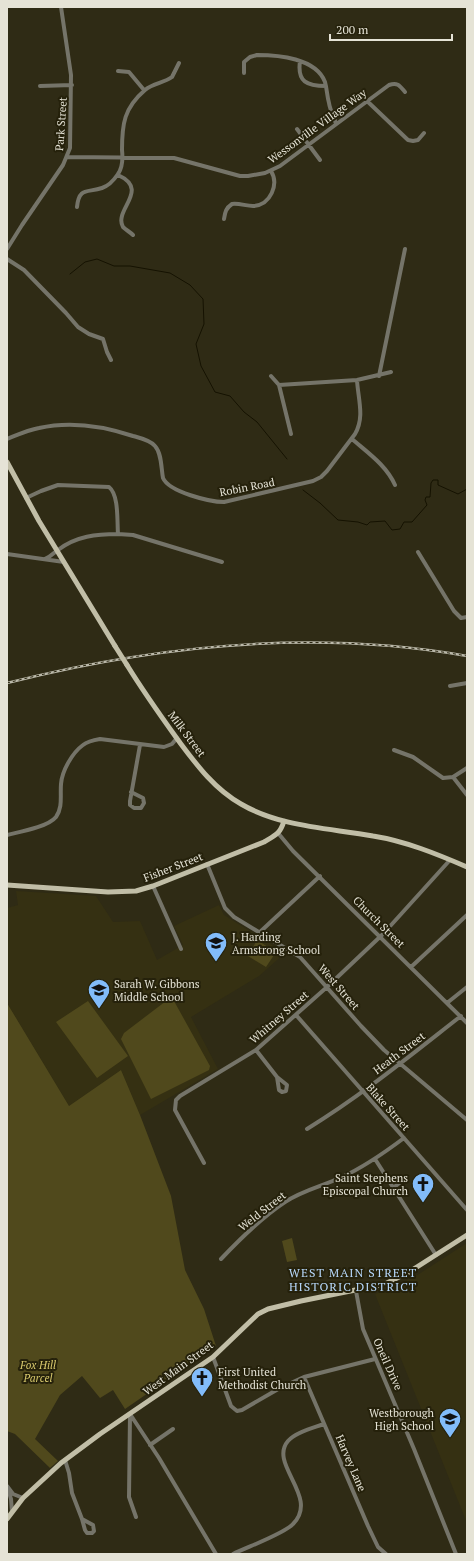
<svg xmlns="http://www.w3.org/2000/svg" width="474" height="1561" font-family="'PT Serif',serif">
<rect width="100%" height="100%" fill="#2f2b15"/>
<path fill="#353012" d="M16,891L96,896L113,922L140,921L157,960L183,945L174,926L219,905L224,915L285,953L259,976L191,1017L218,1069L140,1115L121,1070L69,1106L7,1003V908L18,905Z
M467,1243V1523L375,1294L396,1286L419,1274Z"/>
<path fill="#50491c" d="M257,940L276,952L266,967L248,956Z
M88,1001L128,1056L97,1078L56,1022Z
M166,1001H174L210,1066L209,1070L151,1099L121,1039L124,1033Z
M7,1003L69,1106L121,1070L140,1115L171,1196L185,1270L204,1309L216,1346L125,1409L113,1390L100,1398L82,1376L60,1395L35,1439L58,1461L50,1468L15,1434L7,1431Z
M292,1238L297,1260L287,1262L282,1241Z"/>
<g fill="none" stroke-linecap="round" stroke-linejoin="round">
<path stroke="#151201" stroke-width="1" d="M70,274L85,262L97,259L114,266H130L170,273L190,285L203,299L204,324L196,344L201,366L215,392L230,396L244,412L257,422L287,459
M303,490L320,503L338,520L358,522L367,525L370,522L385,521L392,530L400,529L404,522H412L427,505L425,500L426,497H430L431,483L433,480H438V485L458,494L467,489"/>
<path stroke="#757469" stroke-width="4" d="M300,61C297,82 307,86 326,86
M118,71L129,72L144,90
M244,73V62L250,57L257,55C278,55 316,58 325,82C327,89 327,96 329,103C330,110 334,117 336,124
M40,86L72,85
M367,101L408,140L413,141L418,140L424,133
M297,129L320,160
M67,157L174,158L240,176H248L265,173L280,166L389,85C398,82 400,86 405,92
M118,175C151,190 113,210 123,227C126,230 130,232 133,235
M77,207C79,187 87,193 102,188C108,186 114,180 118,174C123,167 123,159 122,150C122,124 124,108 145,90C153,83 164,83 172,77L179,63
M224,219C225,212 226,208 232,204C239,203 246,206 253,206C271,205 279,184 271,171
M7,249L22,225L63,165L70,148L71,75L61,7
M7,259L24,270L66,313L78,327L89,334L103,339L107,352L111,360
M271,376L279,385L291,434
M379,376L405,249
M279,385L357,380L391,372
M7,439C17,435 28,430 39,428C70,421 103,426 133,436C140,438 150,440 155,446C162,454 161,468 163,478C169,492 210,502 224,502L313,481L321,477L327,471L355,434C365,417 358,399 357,380
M352,439C368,453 386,465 395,485
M26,498L41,491L58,485L109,487C119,495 117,521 118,534C97,534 76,536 58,550C53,553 51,557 45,559
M118,534L133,535L222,562
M418,552L454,611L461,618L467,617
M7,554L64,562
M450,686L467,683
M394,750L413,757L443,778L453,777
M453,777L467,795
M453,777L467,768
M131,792L143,798L144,803L141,808H134L130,805V801L140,745
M278,833L293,851L467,1023
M7,835C19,832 48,827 56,817C63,807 60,796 61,784C62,771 72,753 83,745C88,741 94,740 100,739L164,747L172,744L177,738
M207,864L225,908L234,917L300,957L361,1026L384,1050L467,1120
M153,886L181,949
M260,932L320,876
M411,967L467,915
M447,1003L467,987
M296,1015L467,1210
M256,1050L277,1077L279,1090L282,1092L286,1091L287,1085L277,1077
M307,1129C361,1096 411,1055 461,1016
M375,1159L436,1255
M204,1163L175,1110L176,1100L180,1096L256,1050L327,987L383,934L450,860
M393,1188L402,1181L403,1180
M221,1259C240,1239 262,1217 285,1202C303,1190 323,1186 342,1177C364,1167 384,1153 404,1138
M356,1291L363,1329L414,1449L456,1554
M213,1357L231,1406L237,1411L242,1410L280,1388L304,1377L375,1359
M304,1377L368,1526L378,1547L386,1554
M130,1414L159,1458L216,1554
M130,1414L129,1497L136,1517
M150,1445L173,1429
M65,1460L69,1473L72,1493L82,1519L85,1530L87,1533H92L94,1531L93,1525L82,1519
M7,1486L13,1494L23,1498
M8,1489L11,1499L12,1512
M233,1554C247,1547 284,1534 293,1524C320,1497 268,1464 288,1441C296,1432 313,1428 324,1424"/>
<path stroke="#c1bea7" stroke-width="5" d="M7,462L39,521L115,646
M127,665C143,691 160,715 178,740C196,764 214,789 241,804C280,827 329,828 373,836C405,841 437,854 467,867
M7,885L108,892L136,891L153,886L264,842C276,835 280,834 284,821
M7,1519L23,1498L61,1463L100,1434L213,1357L258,1314L268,1309L301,1301L385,1284L409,1272L467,1235"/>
<g stroke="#bab8a9" stroke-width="2.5">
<path id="rail" d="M7,683C157,645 314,629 467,656"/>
</g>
<use href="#rail" stroke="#25210b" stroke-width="1" stroke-dasharray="3" stroke-linecap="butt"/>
<path stroke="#c1bea7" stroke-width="5" d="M115,646L127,665"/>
</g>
<defs>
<g id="school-pin" transform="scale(1.15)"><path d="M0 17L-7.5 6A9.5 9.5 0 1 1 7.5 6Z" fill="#82bcfa" stroke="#25210b"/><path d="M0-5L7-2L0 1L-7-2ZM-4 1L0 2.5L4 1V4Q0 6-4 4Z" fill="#111"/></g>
<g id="church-pin" transform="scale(1.15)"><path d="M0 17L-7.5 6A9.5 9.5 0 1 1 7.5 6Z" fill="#82bcfa" stroke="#25210b"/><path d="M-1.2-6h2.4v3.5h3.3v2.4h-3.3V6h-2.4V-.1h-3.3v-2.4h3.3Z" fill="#111"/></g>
</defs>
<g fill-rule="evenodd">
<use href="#school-pin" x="216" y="943"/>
<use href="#school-pin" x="99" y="990"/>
<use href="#church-pin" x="423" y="1184"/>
<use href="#church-pin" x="202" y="1378"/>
<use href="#school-pin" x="450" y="1419"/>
</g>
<g text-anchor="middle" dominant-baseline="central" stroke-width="4" stroke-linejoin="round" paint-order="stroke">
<g font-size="11" fill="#e5e3d6" stroke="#25210b">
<text transform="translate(61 124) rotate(-86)">Park Street</text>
<text transform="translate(317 126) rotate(-36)">Wessonville Village Way</text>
<text transform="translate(247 487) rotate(-11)">Robin Road</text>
<text transform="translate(187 734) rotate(53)">Milk Street</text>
<text transform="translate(173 867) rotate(-21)">Fisher Street</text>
<text transform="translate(379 922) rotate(45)">Church Street</text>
<text transform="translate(339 987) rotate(49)">West Street</text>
<text transform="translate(279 1017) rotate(-41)">Whitney Street</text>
<text transform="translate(399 1053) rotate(-37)">Heath Street</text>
<text transform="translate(388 1107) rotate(48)">Blake Street</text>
<text transform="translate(262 1211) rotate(-38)">Weld Street</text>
<text transform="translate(388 1364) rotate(66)">Oneil Drive</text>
<text transform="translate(178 1368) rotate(-36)">West Main Street</text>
<text transform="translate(351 1463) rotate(67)">Harvey Lane</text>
</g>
<g font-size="11" fill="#e5e3d6" stroke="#25210b" text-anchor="start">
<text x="232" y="937">J. Harding<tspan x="232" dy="13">Armstrong School</tspan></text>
<text x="114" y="984">Sarah W. Gibbons<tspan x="114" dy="13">Middle School</tspan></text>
<text x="408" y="1178" text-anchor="end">Saint Stephens<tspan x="408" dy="13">Episcopal Church</tspan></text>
<text x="218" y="1372">First United<tspan x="218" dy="13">Methodist Church</tspan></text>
<text x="434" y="1413" text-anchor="end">Westborough<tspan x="434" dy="13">High School</tspan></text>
</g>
<g font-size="11" font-style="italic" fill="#d7c86c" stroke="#25210b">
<text x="38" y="1365">Fox Hill<tspan x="38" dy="13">Parcel</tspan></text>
</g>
<g font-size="12" letter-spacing="1" fill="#b7d8fb" stroke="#25210b">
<text x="353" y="1272">WEST MAIN STREET<tspan x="353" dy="14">HISTORIC DISTRICT</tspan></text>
</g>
</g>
<rect width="474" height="1561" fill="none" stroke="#e5e3d6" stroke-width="16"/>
<path d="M330 34v6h122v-6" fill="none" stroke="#e5e3d6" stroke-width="2"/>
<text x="336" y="34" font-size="12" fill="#e5e3d6" stroke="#25210b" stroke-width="3" paint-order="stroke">200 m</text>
</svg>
